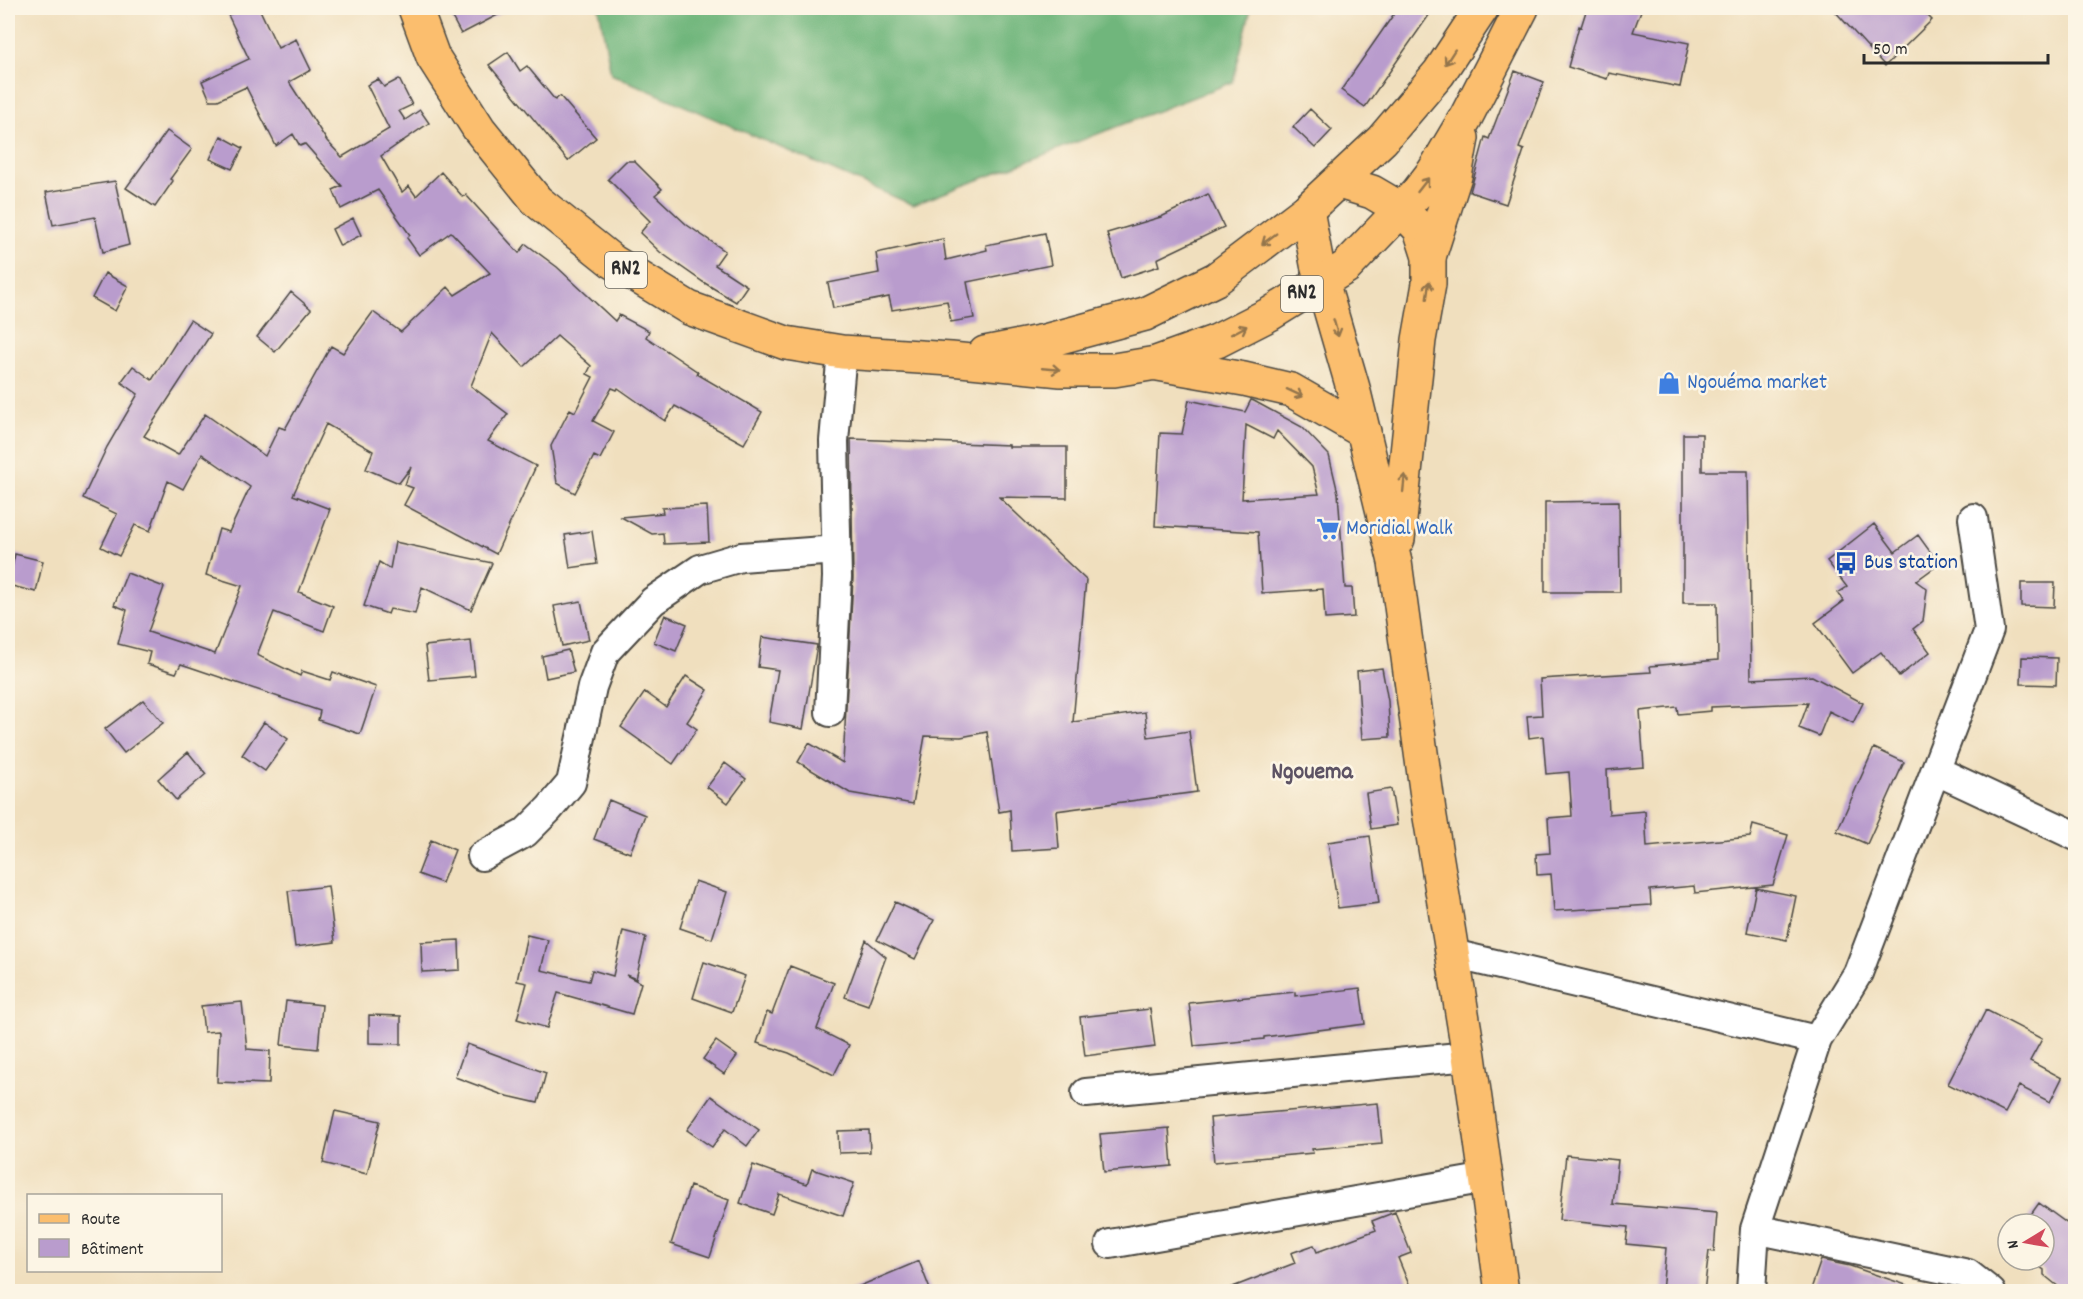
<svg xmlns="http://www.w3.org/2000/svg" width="2083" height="1299" font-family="Dekko,sans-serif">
<rect width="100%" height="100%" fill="#fcf5e5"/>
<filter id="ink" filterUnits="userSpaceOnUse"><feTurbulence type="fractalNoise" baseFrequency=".0167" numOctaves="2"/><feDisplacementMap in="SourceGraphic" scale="12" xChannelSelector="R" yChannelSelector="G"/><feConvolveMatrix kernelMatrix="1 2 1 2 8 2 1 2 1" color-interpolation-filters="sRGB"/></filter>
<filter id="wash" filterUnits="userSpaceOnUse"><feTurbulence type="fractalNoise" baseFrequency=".008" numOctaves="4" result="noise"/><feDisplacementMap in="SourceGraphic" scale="24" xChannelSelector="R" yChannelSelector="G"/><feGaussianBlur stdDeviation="1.35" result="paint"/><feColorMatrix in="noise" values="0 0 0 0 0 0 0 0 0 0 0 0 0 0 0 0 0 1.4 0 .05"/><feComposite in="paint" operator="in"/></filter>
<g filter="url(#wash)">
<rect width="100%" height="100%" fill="#f0dfbe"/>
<path fill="#70b67b" stroke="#4e7053" stroke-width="1.5" d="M599,8H1251L1233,82L913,205L611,74Z"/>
<g id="blocks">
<path fill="#b99ccd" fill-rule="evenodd" d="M244,8H259L278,48L296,39L311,70L289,82L327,141L342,157L389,129L367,85L378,79L384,87L399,79L412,105L399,111L405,120L420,110L429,123L381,156L402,192L409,186L416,196L441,172L463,197L466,195L519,253L526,244L557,267L615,321L619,315L649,331L646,337L698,372L697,374L762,412L744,444L675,406L665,421L618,388L617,390L612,388L593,421L614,432L600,459L594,456L575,493L557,483L551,446L570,409L575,412L593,377L587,374L591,366L557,336L524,367L492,333L471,386L508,414L488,441L536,466L496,554L404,505L413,488L405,485L411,467L399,483L366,469L373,451L326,424L293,495L330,509L299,592L333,606L324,631L274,612L257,655L300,676L302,671L330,680L333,672L376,687L360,734L318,720L320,711L181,664L176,673L147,664L150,652L118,644L127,610L114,605L127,573L164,587L148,632L215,654L242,586L206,575L219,529L229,532L250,487L202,454L183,489L168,481L150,531L135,525L119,556L101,547L117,514L83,498L107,447L138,394L121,382L133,366L152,380L190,320L211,334L144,436L178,455L205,414L265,456L279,427L285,429L331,346L343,353L373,312L401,332L448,287L455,295L490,273L451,232L419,255L407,238L410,235L378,190L341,209L333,190L342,186L305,144L300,146L293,134L276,146L246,87L218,100H210L202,81L249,59L228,15Z
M447,8H511L461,34Z
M1398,8H1434L1365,107L1341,90Z
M1587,8H1642L1633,32L1689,43L1680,87L1609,73L1607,79L1568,67L1579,26L1581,27Z
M1832,8H1920L1932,20L1885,66Z
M508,52L520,71L527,66L555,100L560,96L596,138L568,161L489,65Z
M1515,71L1544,82L1519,148L1524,150L1506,204L1470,192L1485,137L1489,139Z
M1310,109L1332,130L1315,148L1293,127Z
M167,131L192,149L170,179L173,181L155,207L126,188Z
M221,136L243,148L232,169L210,159Z
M626,161H634L662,189L655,195L687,225L725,251L715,265L747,286L736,302L703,282L660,252L640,233L650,221L608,179Z
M115,181L129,245L103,252L95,217L53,225L46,192Z
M1208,194L1224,227L1157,259L1159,266L1121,278L1107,233L1161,217Z
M353,218L361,235L340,246L332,229Z
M1045,233L1051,265L967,282L974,318L951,322L947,301L892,310L889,297L833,308L828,283L879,273L876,253L943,239L946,260L987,250L986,245Z
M105,273L128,286L115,311L92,298Z
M291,292L311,309L275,352L257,337Z
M1189,400L1245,412L1251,400L1254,401L1302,427L1329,455L1338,493L1345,588H1352L1354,617L1325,619L1323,589L1262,593L1258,532L1155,526L1160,433L1182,434ZM1246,425L1273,439L1277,431L1312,467L1319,494L1242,499Z
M1683,434H1702V471H1748L1751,679L1812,676L1863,703L1853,723L1829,711L1819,736L1799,728L1808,703L1711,707V711L1678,714L1677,707L1640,711L1644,767L1607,770L1609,814L1645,811L1647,847L1750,837L1753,825L1788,835L1773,885L1695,893L1694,886L1650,890L1651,905L1554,911L1551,874L1537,875L1536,854L1550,853L1548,818L1572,816L1569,772L1546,774L1543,736L1529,738L1527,716L1542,715L1540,679L1651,672L1650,666L1718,660L1717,603H1683Z
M851,439L1009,445V447H1067V498L999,497L1086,580L1073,722L1145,712L1148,737L1189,731L1197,792L1056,811L1059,848L1012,851L1010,810L999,812L987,732L961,737L925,736L913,804L850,793L798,762L809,743L843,763L853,578Z
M1619,501L1620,592H1545V502Z
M707,506L709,542L664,544L663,533L652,534L621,517L663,513L662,508Z
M1874,524L1895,552L1918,535L1939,564L1916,581L1927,589L1923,621L1913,629L1930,652L1899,676L1881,652L1852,673L1815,623L1844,601L1838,593L1847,587L1827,561Z
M592,531L597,564L570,568L565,535Z
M395,542L492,563L471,610L422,587L415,614L390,609L388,614L364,606L379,562L390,569Z
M15,554L43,561L36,592L8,585Z
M2021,583H2055L2054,607L2021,606Z
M581,601L589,640L562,646L554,606Z
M665,615L687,624L676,651L654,642Z
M762,637L817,645L803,729L769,722L778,670L758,667Z
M471,641L475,676L429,680L425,646Z
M568,650L574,672L546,678L542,656Z
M2022,657L2057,658L2056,685L2021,684Z
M1382,668L1388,701L1390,737L1362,739L1357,671Z
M686,676L708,690L687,722L697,729L673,764L621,727L645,692L666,707Z
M143,700L163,723L124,753L105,729Z
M264,722L288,739L265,771L242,755Z
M1874,748L1904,762L1867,844L1837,831Z
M188,752L206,774L176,800L158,779Z
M725,763L746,779L728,803L707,787Z
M1391,789L1397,825L1371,829L1366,793Z
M609,800L645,815L630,853L594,839Z
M1370,836L1379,903L1338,908L1328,842Z
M431,840L455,850L442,883L418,874Z
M695,881L727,892L712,939L680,928Z
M328,886L335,942L295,947L288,891Z
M1756,888L1796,896L1787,940L1747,932Z
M895,902L934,920L915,959L877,940Z
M623,931L646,937L636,979L626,975L641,983L632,1014L558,993L547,1028L517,1019L527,983L517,981L527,935L548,940L541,970L589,981L592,970L613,976Z
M459,940L460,970L422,972L421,942Z
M866,940L886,957L868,1005L845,997Z
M704,962L745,976L732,1012L693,998Z
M790,966L834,983L817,1029L849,1045L834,1075L789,1053L757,1043L767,1012L772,1014Z
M1360,988L1365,1024L1264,1037V1039L1194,1046L1189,1003L1295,992V996Z
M286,1001L322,1005L318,1049L281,1045Z
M242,1002L247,1049L270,1051L269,1084L217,1082L219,1031L204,1032L201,1006Z
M1150,1009L1155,1047L1085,1056L1080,1017Z
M1986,1010L2042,1039L2030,1061L2062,1078L2050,1102L2019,1086L2005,1113L1948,1084Z
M369,1015L401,1016V1044L369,1043Z
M716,1041L737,1056L724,1074L703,1059Z
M467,1044L546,1073L538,1103L503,1095L455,1077Z
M711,1096L759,1130L747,1146L725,1129L712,1147L687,1130Z
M1378,1103L1382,1143L1312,1149L1313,1153L1214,1162L1210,1118Z
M335,1111L380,1121L367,1174L323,1163Z
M1169,1128L1172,1166L1104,1172L1100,1134Z
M869,1130L870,1152L839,1153L838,1131Z
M1566,1155L1618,1160L1613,1204L1717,1213L1714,1252L1709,1251L1704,1292H1662L1666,1248L1626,1244L1628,1227L1559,1220Z
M753,1165L807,1184L812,1169L854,1183L843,1216L779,1194L772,1214L740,1203Z
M690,1186L729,1200L710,1257L671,1244Z
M2039,1203L2076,1230V1292H2065L2044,1275V1270L2030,1260H2044V1224H2024Z
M1395,1212L1411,1253L1398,1258L1412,1292H1226L1225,1290L1295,1263L1291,1253L1314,1245L1317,1252L1376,1230L1372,1221Z
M1821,1260L1850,1266L1915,1288L1914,1292H1810Z
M919,1261L931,1292H848V1291Z"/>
</g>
</g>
<g filter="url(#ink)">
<use href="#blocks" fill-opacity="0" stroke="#494641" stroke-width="1.5"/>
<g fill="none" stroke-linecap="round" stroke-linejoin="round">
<g stroke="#494641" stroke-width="32">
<path id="minor" d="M830,712L837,577L834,441L842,352
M1937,771L2076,836
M482,856L525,833L549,809L571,783L592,687L605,652L653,601L700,569L741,557L837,550
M1453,954L1817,1040
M1086,1093L1469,1056
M1755,1229L1968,1274L1991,1292
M1110,1244L1487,1178
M1751,1292L1755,1229L1817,1040L1858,973L1989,630L1973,518"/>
</g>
<g stroke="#494641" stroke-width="36">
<path id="major" d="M1339,182L1372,192L1401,209L1420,229L1429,257V284L1419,340L1398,539
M1307,210L1317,264L1353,388L1395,562L1429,811L1469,1056L1502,1292"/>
</g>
<g stroke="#494641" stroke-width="36">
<path id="highway" d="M415,8L433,57L479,129L537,201L612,261L689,308L786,343L842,352L951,359L1061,370H1114L1156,363L1217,341L1270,314L1346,267L1417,193L1434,171L1466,117L1522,8
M1429,257L1455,176L1462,138
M985,353L1045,341L1145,314L1216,279L1307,210L1382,140L1439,73L1482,8
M1158,364L1244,379L1291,390L1364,432"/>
</g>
<use href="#minor" stroke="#fff" stroke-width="28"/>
<use href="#major" stroke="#fbbe6e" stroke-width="33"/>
<use href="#highway" stroke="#fbbe6e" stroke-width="33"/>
</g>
<defs><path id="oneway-shaft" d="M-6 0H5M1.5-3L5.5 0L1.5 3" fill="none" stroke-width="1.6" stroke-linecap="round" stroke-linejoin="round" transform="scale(1.5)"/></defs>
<g stroke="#93744c">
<use href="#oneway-shaft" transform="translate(1450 57) rotate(123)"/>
<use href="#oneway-shaft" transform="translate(1423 185) rotate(-52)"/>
<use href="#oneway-shaft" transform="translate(1269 239) rotate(143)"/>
<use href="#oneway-shaft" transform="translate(1428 290) rotate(-82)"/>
<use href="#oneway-shaft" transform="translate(1336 328) rotate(74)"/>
<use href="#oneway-shaft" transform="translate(1239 330) rotate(-28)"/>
<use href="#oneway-shaft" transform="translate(1051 369) rotate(5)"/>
<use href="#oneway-shaft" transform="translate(1295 393) rotate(25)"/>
<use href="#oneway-shaft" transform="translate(1404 483) rotate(-84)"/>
</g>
</g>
<defs>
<g id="shop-bare" transform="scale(1.8)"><path d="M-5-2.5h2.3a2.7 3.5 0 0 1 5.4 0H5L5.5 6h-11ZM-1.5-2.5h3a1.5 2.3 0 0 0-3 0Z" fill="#3f7fe0" stroke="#fcf5e5" stroke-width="2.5" paint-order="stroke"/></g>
<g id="supermarket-bare" transform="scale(1.8)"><path d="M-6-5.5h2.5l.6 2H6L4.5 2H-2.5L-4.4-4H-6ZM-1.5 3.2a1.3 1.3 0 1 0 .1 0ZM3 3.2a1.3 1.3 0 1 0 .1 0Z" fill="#3f7fe0" stroke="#fcf5e5" stroke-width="2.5" paint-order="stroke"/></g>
<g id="bus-bare" transform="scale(1.8)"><path d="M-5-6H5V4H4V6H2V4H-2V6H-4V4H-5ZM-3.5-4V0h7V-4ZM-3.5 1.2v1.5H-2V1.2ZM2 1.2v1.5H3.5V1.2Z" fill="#1a4fb4" stroke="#fcf5e5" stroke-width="2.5" paint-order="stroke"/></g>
</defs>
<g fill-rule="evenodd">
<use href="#shop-bare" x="1669" y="383"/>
<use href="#supermarket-bare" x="1328" y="529"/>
<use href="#bus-bare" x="1846" y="563"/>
</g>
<g text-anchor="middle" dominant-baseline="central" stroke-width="5" stroke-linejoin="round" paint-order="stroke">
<g fill="#fcf5e5" stroke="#6a6863" stroke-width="1.5">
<rect x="605" y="252" width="42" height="36" rx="4.5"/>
<rect x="1281" y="276" width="42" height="36" rx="4.5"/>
</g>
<g font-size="21" font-weight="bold" fill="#2b2b2b">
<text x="626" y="270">RN2</text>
<text x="1302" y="294">RN2</text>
</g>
<g font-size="22" fill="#366cbe" stroke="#fcf5e5" text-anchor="start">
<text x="1687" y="383">Ngouéma market</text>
<text x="1346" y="529">Moridial Walk</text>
</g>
<g font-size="22" fill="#164399" stroke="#fcf5e5" text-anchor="start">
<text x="1864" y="563">Bus station</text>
</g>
<g font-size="24" font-weight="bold" fill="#5d5364" stroke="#fcf5e5">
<text x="1312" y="773">Ngouema</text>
</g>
</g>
<rect width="2083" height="1299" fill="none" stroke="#fcf5e5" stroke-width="30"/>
<rect x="27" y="1194" width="195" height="78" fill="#fcf5e5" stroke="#a8a49b" stroke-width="1.5"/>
<rect x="39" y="1214" width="30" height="9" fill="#fbbe6e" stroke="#a8a49b" stroke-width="1.5"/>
<text x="81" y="1224" font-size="18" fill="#2b2b2b">Route</text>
<rect x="39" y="1239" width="30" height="18" fill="#b99ccd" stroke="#a8a49b" stroke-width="1.5"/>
<text x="81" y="1254" font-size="18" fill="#2b2b2b">Bâtiment</text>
<g transform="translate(2026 1242) rotate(259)"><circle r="28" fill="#fcf5e5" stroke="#a8a49b" stroke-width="1.5"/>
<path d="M0-4.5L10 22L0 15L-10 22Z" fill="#d1495b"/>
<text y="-9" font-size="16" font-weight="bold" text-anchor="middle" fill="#2b2b2b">N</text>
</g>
<path d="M1864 54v9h184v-9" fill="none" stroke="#2b2b2b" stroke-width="3"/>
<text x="1873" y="54" font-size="18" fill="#2b2b2b" stroke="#fcf5e5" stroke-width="4.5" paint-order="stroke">50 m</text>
</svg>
